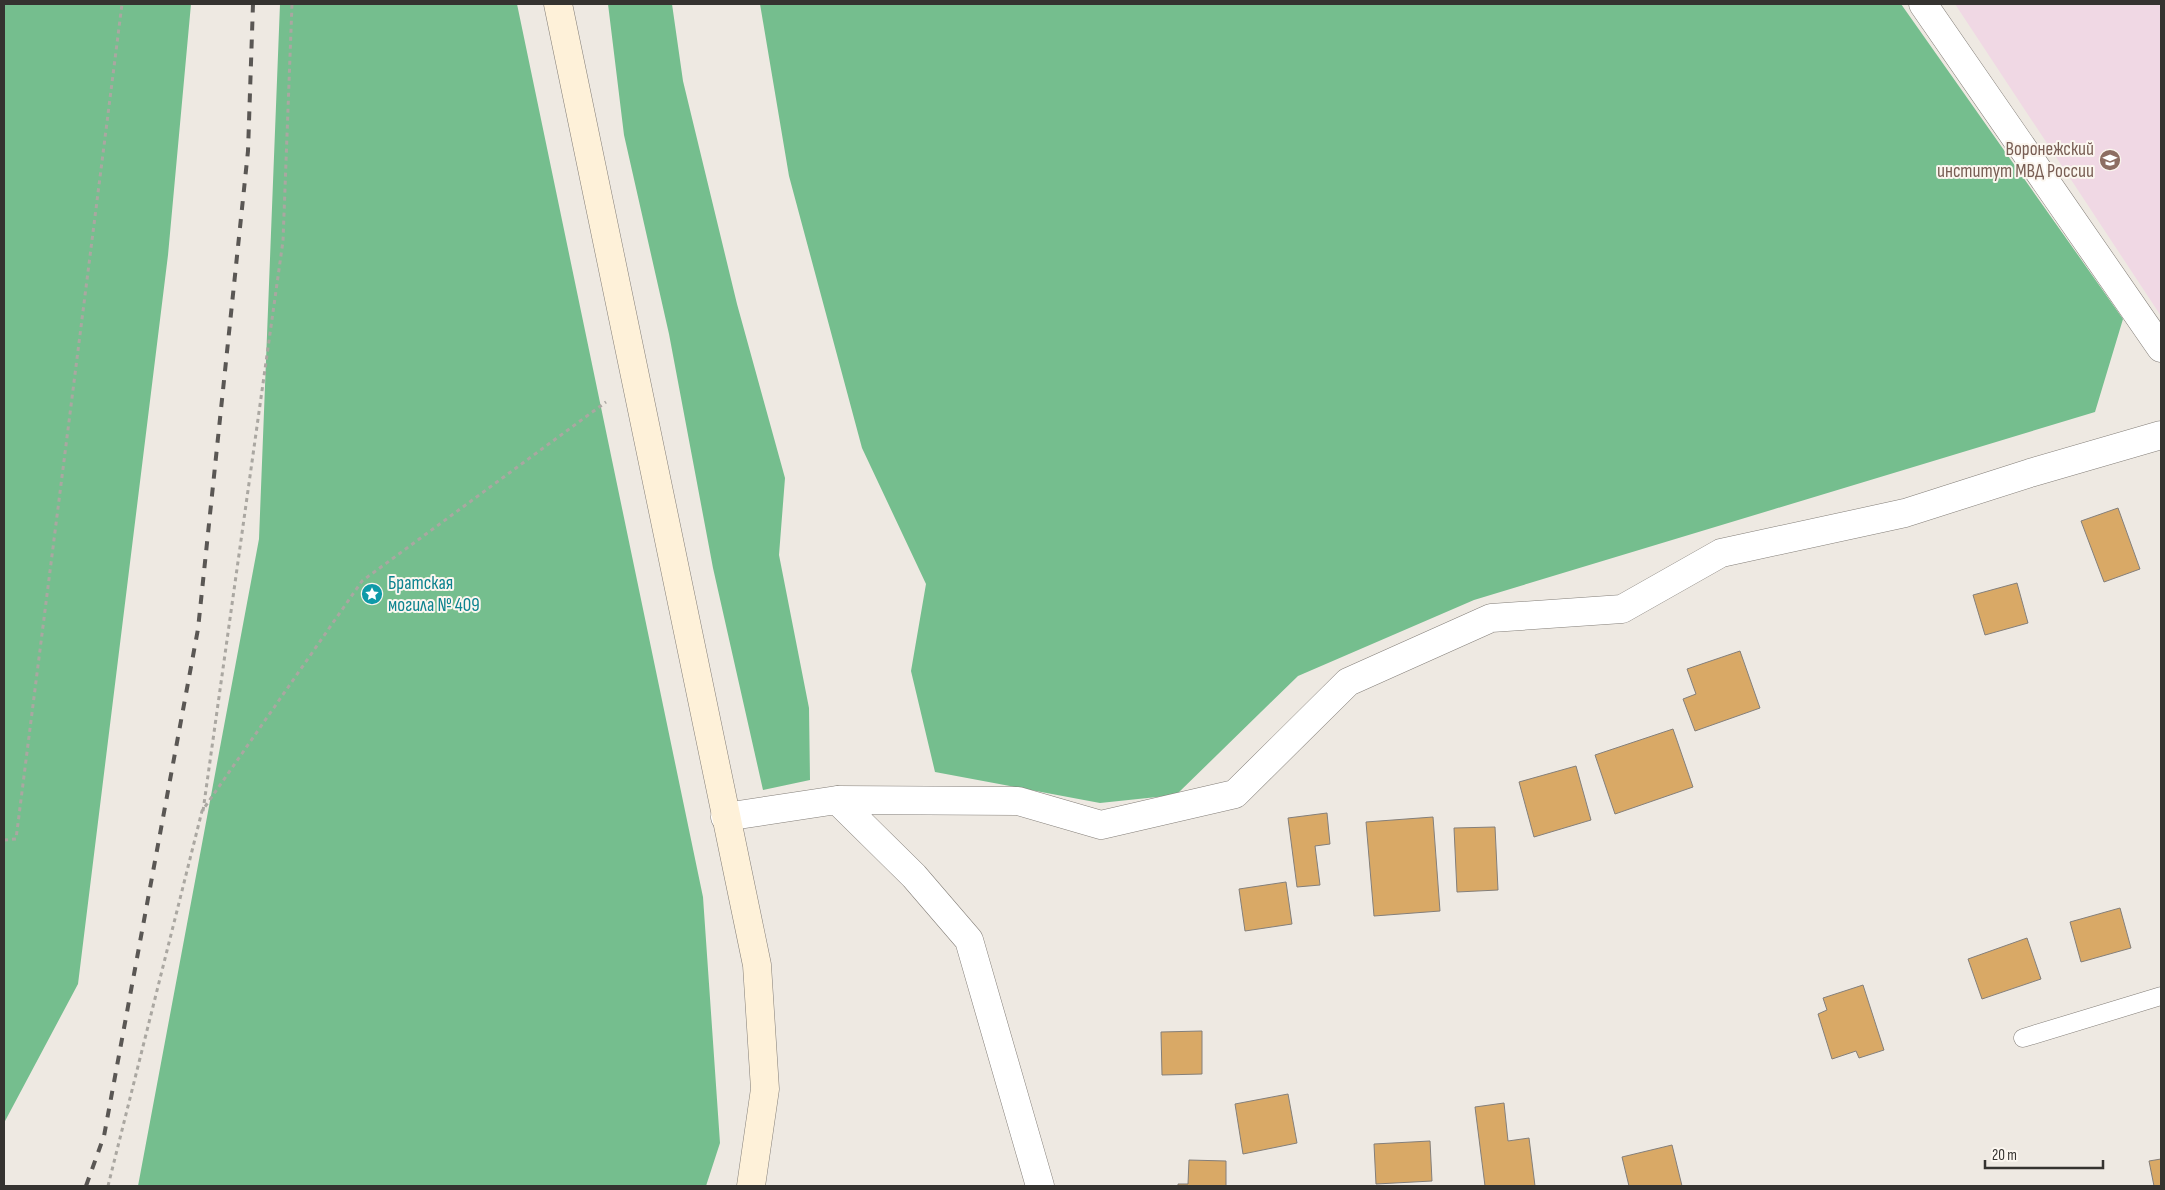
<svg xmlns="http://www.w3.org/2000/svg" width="2165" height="1190" font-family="'Sofia Sans Condensed',sans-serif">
<rect width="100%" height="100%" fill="#eee9e2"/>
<path fill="#f0d8e4" d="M1955,4H2161V316Z"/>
<path fill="#75be8e" d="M4,4H191L168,255L78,984L4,1123Z
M280,4H517L703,897L720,1143L706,1186H138L259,539Z
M608,4H672L683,81L737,304L785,478L779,555L809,708L810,780L763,790L713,568L669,334L624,135Z
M760,4H1901L2123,319L2095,412L1474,600L1298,676L1176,795L1100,803L935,772L911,671L926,584L862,448L789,176Z"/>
<path fill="#d9a966" stroke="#847f7a" d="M2118,508L2140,569L2104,582L2081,521Z
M2017,583L2028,623L1985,635L1973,595Z
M1740,651L1760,708L1695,731L1683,699L1696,694L1687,669Z
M1673,729L1693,787L1615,814L1595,755Z
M1576,766L1591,820L1534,837L1519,782Z
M1327,813L1330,844L1315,846L1320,885L1297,887L1288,818Z
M1433,817L1440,911L1374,916L1366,822Z
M1495,827L1498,890L1457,892L1454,828Z
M1286,882L1292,924L1245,931L1239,889Z
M2120,908L2131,948L2081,962L2070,922Z
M2027,938L2041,979L1982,999L1968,959Z
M1863,985L1884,1050L1859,1058L1856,1051L1832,1059L1818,1014L1827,1010L1823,998Z
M1202,1031V1074L1162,1075L1161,1032Z
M1288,1094L1297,1143L1243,1154L1235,1104Z
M1504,1103L1508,1141L1529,1138L1535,1186H1485L1475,1107Z
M1430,1141L1432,1181L1376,1184L1374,1144Z
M1672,1145L1682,1186H1629L1622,1157Z
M2161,1159V1186H2154L2149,1161Z
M1189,1160L1226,1161V1186H1178V1184H1188Z"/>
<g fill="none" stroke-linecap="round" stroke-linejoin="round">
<g stroke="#837e78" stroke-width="19">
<path id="lane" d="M2023,1038L2161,996"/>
</g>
<g stroke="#837e78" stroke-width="29">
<path id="street" d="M1923,4L2161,348
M837,800L1018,801L1101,825L1235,794L1348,682L1491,618L1622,609L1721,553L1905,513L2030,473L2161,435
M725,817L837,800L914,876L969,940L1040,1186"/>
</g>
<g stroke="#837e78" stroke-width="29">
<path id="secondary" d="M558,4L757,965L765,1089L751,1186"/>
</g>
<path stroke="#aaa7a1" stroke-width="3" stroke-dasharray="4 4" stroke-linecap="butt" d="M203,811L283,241L292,4
M4,840L16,839L122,4
M108,1186L202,811L362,581L606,402"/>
<use href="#lane" stroke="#fff" stroke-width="18"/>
<use href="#street" stroke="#fff" stroke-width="28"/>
<use href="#secondary" stroke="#fef1d9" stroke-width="28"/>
<path stroke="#5a5754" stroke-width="4" stroke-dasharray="9 9" stroke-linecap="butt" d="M86,1186L104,1136L198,629L248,151L253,4"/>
</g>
<defs>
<g id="university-disc" transform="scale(1.125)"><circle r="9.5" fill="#8d6e63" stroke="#fbf6ef"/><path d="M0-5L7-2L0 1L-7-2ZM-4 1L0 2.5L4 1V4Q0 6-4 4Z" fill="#fff"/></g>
<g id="sight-disc" transform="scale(1.125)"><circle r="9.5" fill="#0f9aa8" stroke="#fbf6ef"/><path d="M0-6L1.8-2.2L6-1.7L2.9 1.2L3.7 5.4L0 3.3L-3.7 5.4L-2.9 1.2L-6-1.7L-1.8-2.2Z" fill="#fff"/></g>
</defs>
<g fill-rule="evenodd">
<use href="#university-disc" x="2110" y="160"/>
<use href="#sight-disc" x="372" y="594"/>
</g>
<g text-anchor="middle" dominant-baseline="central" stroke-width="4" stroke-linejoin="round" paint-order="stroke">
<g font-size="19" fill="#785e54" stroke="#fbf6ef" text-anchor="end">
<text x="2094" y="149">Воронежский<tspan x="2094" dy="22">институт МВД России</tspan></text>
</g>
<g font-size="19" fill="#0d838f" stroke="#fbf6ef" text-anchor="start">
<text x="388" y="583">Братская<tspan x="388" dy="22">могила № 409</tspan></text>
</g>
</g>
<rect width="2165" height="1190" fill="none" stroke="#353330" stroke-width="10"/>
<path d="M1985 1160v8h118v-8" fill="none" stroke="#353330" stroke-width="2.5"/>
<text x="1992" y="1160" font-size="15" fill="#353330" stroke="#fbf6ef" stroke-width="4" paint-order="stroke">20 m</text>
</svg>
